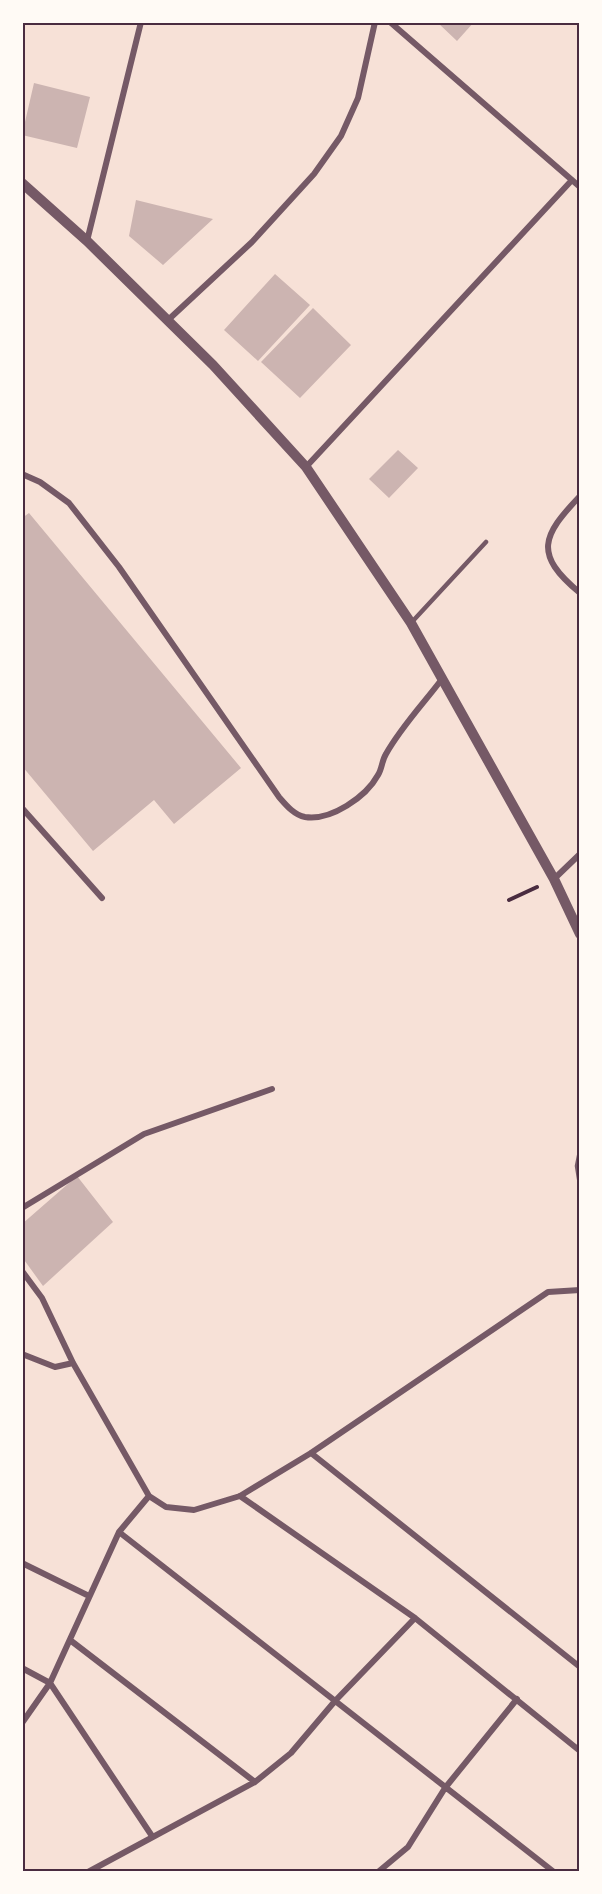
<svg xmlns="http://www.w3.org/2000/svg" width="602" height="1894" font-family="'Fira Sans Condensed',sans-serif">
<rect width="100%" height="100%" fill="#f7e1d7"/>
<path fill="#ccb4b1" d="M437,22H474L457,41Z
M34,83L90,97L77,148L22,135Z
M136,200L213,219L163,265L129,236Z
M275,274L310,305L258,361L224,330Z
M313,308L351,345L300,398L261,362Z
M398,450L418,468L389,498L369,479Z
M29,513L241,768L174,824L154,800L93,851L22,766V518Z
M77,1176L113,1222L43,1286L22,1257V1224Z"/>
<g fill="none" stroke-linecap="round" stroke-linejoin="round">
<path stroke="#4a2c40" stroke-width="4" d="M509,900L537,887"/>
<path stroke="#755966" stroke-width="4.5" d="M411,623L486,542
M580,1151L577,1166L580,1185"/>
<path stroke="#755966" stroke-width="6" d="M390,22L580,187
M87,241L141,22
M167,321L252,242L314,174L341,136L358,98L375,22
M306,467L572,180
M22,474L40,482L69,503L119,567L279,797C286,805 294,815 305,817C331,821 366,797 378,775C382,769 382,760 386,754C401,727 424,703 442,679
M580,496C542,536 533,554 580,593
M22,808L102,898
M554,879L580,854
M22,1208L144,1134L272,1089
M22,1271L42,1298L73,1363L149,1496L166,1507L194,1510L240,1496L311,1453L548,1292L580,1290
M22,1354L55,1367L73,1363
M311,1453L580,1667
M240,1496L415,1618L580,1751
M119,1532L554,1872
M22,1563L89,1596
M70,1640L255,1782
M22,1668L50,1683L152,1836
M22,1723L50,1683L119,1532L149,1496
M88,1872L255,1782L291,1753L335,1701L415,1618
M378,1872L408,1847L445,1788L517,1699"/>
<path stroke="#755966" stroke-width="10" d="M22,183L87,241L213,365L306,467L411,623L554,879L580,934"/>
</g>
<rect width="602" height="1894" fill="none" stroke="#fffaf5" stroke-width="48"/>
<rect x="24" y="24" width="554" height="1846" fill="none" stroke="#4a2c40" stroke-width="2"/>
</svg>
